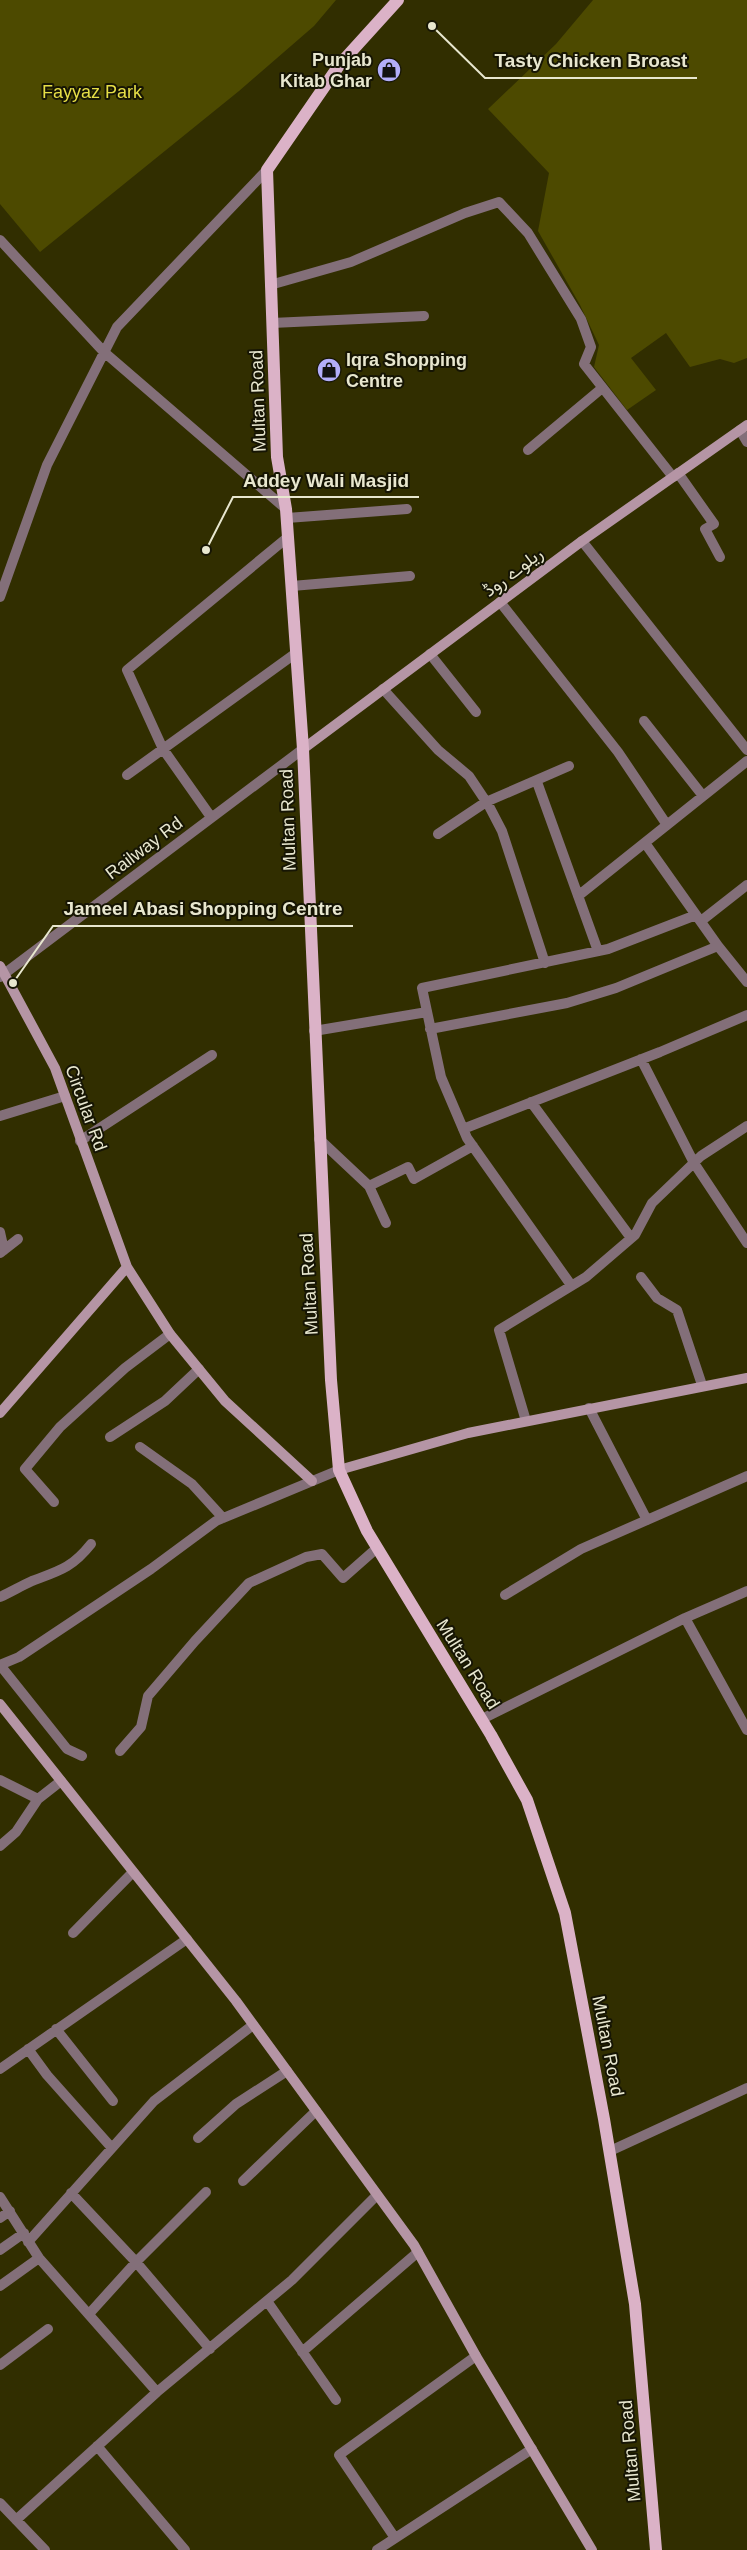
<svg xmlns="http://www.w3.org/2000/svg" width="747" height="2550" font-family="Helvetica,Vazirmatn,sans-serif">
<rect width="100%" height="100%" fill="#312e00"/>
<path fill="#4d4a00" d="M0,0H336L314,26L239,91L40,252L0,204Z
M593,0H747V358L734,363L720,359L690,367L666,333L631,358L656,390L627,410L594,367L599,345L580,305L538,231L549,173L488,109L556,44Z"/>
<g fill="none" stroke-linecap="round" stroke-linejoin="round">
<path stroke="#836f79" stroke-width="10" d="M0,240L104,352L286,509
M270,285L351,262L465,213L499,202L528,233L581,319L591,347L584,364L673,477
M272,323L424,316
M740,430L747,442
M528,450L601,389
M678,473L714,524L705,529L720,557
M287,518L407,509
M582,541L747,750
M292,586L410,576
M0,597L47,465L117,327L267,170
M500,602L618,752L667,825
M430,654L476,712
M383,689L438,750L469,776L489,806L502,831L545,963
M644,721L703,796
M127,775L296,653
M537,782L598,951
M211,817L163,749L127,670L288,537
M438,834L486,802L569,766
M645,843L718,946L747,982
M578,896L747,761
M701,921L747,885
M0,977L303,749
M430,1029L567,1003L616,988L718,946
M314,1031L427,1012
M641,1059L694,1163L747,1243
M531,1102L631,1238
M0,1116L65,1096
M463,1129L660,1052L747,1015
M319,1139L369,1186L386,1223
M80,1141L212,1055
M369,1186L408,1167L414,1179L473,1146
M0,1232L4,1250
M0,1253L18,1239
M641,1277L657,1298L677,1310L702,1385
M571,1285L467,1138L441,1077L422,988L608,949L696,915
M589,1408L647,1520
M526,1421L499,1330L586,1277L635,1235L652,1203L701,1156L747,1126
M110,1437L165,1401L199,1369
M140,1447L192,1484L223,1518
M54,1502L25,1469L60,1427L125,1368L170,1334
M505,1595L581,1549L747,1476
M0,1597C11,1592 21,1586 32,1581C59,1571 72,1568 91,1544
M685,1618L747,1730
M0,1665L19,1657L151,1569L216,1521L339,1470
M0,1665L67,1749L82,1756
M482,1719L685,1618L747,1591
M120,1751L141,1727L148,1696L195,1641L249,1583L306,1557L322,1554L343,1578L377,1548
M0,1780L38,1799
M0,1846L16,1832L38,1799L61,1781
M73,1933L133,1872
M56,2029L113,2101
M28,2049L47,2075L111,2147
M0,2069L187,1939
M198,2138L236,2104L287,2071
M610,2151L747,2088
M243,2181L316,2111
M71,2193L136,2262L210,2349
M0,2197L39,2258L157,2392
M0,2218L10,2211
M28,2242L154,2101L253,2025
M0,2250L24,2233
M0,2286L39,2258
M267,2301L336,2400
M89,2314L136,2262L206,2192
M302,2352L418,2252
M0,2365L48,2329
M97,2446L185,2550
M0,2503L45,2550
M16,2520L157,2392L292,2280L377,2195
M395,2538L339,2455L476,2356
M377,2550L532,2449"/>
<path stroke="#b595a5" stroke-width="10" d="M303,749L582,541L747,425
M0,966L55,1068L127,1267L170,1334L225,1401L312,1481
M0,1413L127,1267
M339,1470L468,1433L747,1378
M0,1704L236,2001L414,2245L476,2356L592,2550"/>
<path stroke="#dbb2c7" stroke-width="12" d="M398,0L340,64L267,170L277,457L286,509L303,749L331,1380L339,1470L367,1531L491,1735L527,1800L565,1913L604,2119L635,2304L656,2550"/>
</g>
<defs>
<g id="shop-disc" transform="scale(1.25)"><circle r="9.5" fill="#b2adf9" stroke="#161504"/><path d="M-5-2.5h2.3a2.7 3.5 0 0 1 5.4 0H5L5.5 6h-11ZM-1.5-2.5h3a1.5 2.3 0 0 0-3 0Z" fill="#111"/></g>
</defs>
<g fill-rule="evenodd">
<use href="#shop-disc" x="389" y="70"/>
<use href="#shop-disc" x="329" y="370"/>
</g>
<g text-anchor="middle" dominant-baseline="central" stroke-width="4" stroke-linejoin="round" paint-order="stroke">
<g font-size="18" font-weight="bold" fill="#e8e7cf" stroke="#161504" text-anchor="end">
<text x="372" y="60">Punjab<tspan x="372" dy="21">Kitab Ghar</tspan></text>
<text x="346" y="360" text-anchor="start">Iqra Shopping<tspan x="346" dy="21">Centre</tspan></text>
</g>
<g font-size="18" fill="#e6de47" stroke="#161504">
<text x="92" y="92">Fayyaz Park</text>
</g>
<g font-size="18" fill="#e8e7cf" stroke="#161504">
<text transform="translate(258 401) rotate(-92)">Multan Road</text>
<text transform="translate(513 572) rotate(-37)">ریلوے روڈ</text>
<text transform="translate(288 820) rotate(-92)">Multan Road</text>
<text transform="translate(144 848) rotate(-37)">Railway Rd</text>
<text transform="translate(86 1108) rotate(70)">Circular Rd</text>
<text transform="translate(309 1284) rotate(-93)">Multan Road</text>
<text transform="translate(468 1664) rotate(58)">Multan Road</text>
<text transform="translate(608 2046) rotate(79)">Multan Road</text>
<text transform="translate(630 2451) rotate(-95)">Multan Road</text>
</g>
</g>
<path fill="none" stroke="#e8e7cf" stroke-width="2" d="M432 26L485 78H697M206 550L233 497H419M13 983L53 926H353"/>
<g fill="#e8e7cf" stroke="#161504" stroke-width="2">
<circle cx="432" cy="26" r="5"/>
<circle cx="206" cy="550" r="5"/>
<circle cx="13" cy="983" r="5"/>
</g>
<g font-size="19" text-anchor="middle" font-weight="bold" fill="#e8e7cf" stroke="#161504" stroke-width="4" stroke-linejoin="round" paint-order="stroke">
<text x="591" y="67">Tasty Chicken Broast</text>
<text x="326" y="487">Addey Wali Masjid</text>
<text x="203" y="915">Jameel Abasi Shopping Centre</text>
</g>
</svg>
